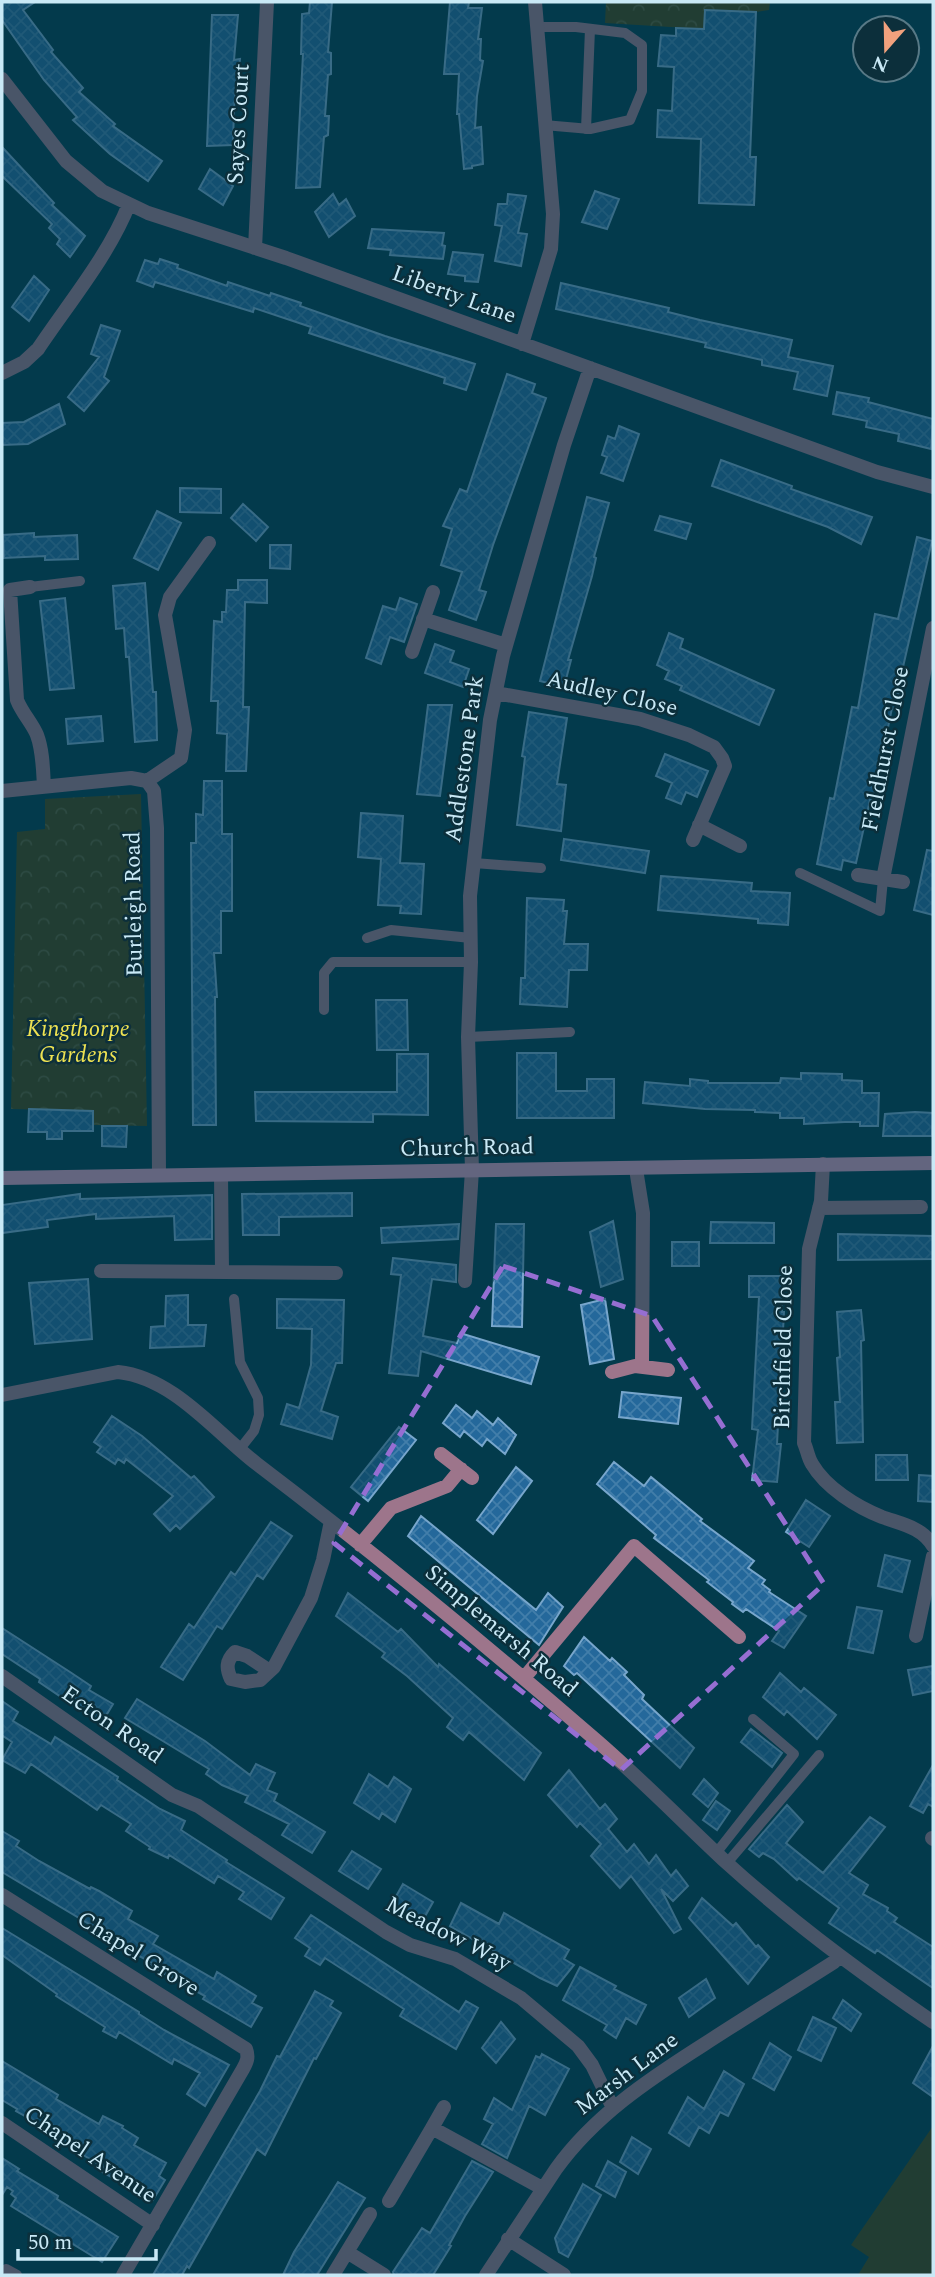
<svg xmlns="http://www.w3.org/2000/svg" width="935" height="2277" font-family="Spectral,serif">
<defs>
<pattern id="park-crowns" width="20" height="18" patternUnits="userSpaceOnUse" patternTransform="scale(1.75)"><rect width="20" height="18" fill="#464214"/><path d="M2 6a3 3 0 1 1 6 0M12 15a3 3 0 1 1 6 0" fill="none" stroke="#5f5d37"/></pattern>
<pattern id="building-cross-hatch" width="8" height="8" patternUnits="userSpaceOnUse" patternTransform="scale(1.75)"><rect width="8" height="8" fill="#24689b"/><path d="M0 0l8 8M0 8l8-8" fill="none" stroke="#427eaa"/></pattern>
</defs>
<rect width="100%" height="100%" fill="#033b4c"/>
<path fill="#464214" d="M933,2126V2275H858L869,2257L851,2245Z"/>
<path fill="url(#park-crowns)" d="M606,2H770L769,10L756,12L705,10L704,29L605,23Z
M141,794L147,1126L93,1125V1111L11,1109L17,832L45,829V799Z"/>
<path fill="url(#building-cross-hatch)" stroke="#78a6cc" stroke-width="2" d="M2,2H35L23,10L53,50L51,52L83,88L79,92L115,124L113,126L162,161L148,181L110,154L73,120L77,117L44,80L2,20Z
M310,2H332L328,52L331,53V74L328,75L325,116H329L328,135L324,137L320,187L296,188L303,54H301L302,14L309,13Z
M450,2H469L468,8H482L478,39H481L480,60L483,61L477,96L475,128L481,127L483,164L472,166V168L464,169L459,114H457L459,74H444Z
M705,10L756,12L750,157H756L754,205L699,203L701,139L657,137L658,110L672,111L674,67L658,66L661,35L676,36V28L704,29Z
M212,15H238L234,60L240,59L234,107L233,145L207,146Z
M2,147L54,203L52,205L85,236L70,257L57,244L60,239L49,228L52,224L2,176Z
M210,169L233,186L223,205L199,189Z
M595,191L619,199L607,229L582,222Z
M333,194L339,205L346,199L355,216L329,237L315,212Z
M508,194L526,196L518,233L527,234L521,266L495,261L502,226L495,225L498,204H507Z
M372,229L444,233L442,245L445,246L443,259L390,255L391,250L368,248Z
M453,252L483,255L478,282L465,281V276L448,274Z
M160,259L178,265L177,268L227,286L228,282L270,296L271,293L301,303L300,306L385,336L475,364L466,390L444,383L445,378L309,333L311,327L254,308L253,312L155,282L153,287L137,281L145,260L158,264Z
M34,276L49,290L29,321L12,307Z
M561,283L669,308L668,312L700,320L792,340L788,357L833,366L827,396L794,389L798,372L762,365V360L705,347L706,343L556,309Z
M101,325L120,331L104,377L109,381L84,411L68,397L99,357L91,354Z
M507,374L535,384L532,393L546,398L493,545L479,590L486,592L476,620L449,610L462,572L441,565L452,529L443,526L460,489L467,492Z
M837,392L869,398L868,402L933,419L931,449L898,441L899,434L866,427L867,421L833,414Z
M59,404L65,424L28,444L2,445V423L24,422Z
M619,426L639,434L623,481L601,473L607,457L602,455L608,436L615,439Z
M721,460L792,486L791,489L811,496L872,517L861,544L828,527L712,486Z
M180,488L221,489V513L180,512Z
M587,497L609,503L594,557L596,558L592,576L568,660H571L564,687L540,681Z
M243,504L268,527L256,541L231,518Z
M157,511L181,523L158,570L134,558Z
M660,516L691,524L686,539L655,530Z
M34,533V537L77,535L78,559L45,560V556L4,558L3,535Z
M917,537L932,541L897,693L899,694L896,709L892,708L873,800H870L856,863L843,860L841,870L817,864L830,798L834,799L852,707L858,708L875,614L898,619Z
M270,545H291L290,569L270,568Z
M238,580H267V603L245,602L243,707H249L246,771H226L227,734L217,733L218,701H211L214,621L222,622V612H226L227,590H238Z
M145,583L151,667L153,692H156L157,740L135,742L129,657H126L124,628L116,629L113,586Z
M65,598L74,688L50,690L40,601Z
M400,598L417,604L404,642L390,637L381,664L366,658L383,606L396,610Z
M669,633L683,639L680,648L774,690L759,725L680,690L682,686L665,679L669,671L657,665Z
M435,644L454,651L450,662L469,669L463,687L425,673Z
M428,705H452L440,796L417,794Z
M529,712L567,718L557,784L566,785L561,831L517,825L525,757L522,756Z
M101,716L103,741L68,744L66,719Z
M665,754L708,771L697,797L686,792L681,804L666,798L672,783L656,776Z
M204,781H222V834H232V911H221V953H214L217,997H215L216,1125H193L191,843H196V814L203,815Z
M361,813L403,816L400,863L424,864L421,914L400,913L401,906L378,905L381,859L358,857Z
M564,839L649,851L645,873L561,860Z
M927,850L933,851V915L914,910Z
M661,876L752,883L751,891L790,893L788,925L758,923V919L658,910Z
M527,898L564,900L563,911H567L564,944H588L587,970H569L567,1007L520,1004L521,978H525Z
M376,1000H407L408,1050H377Z
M517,1053H556V1091H587V1079H614V1118H517Z
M397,1054H428V1115L373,1114V1122L256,1121L255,1092H397Z
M801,1073L842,1074V1080L862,1081V1093H879L878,1126H860V1122H845L804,1124V1118H780V1113L755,1112V1110L705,1109L643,1103L645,1082L690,1086V1079L708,1081V1083H780L781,1078L801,1079Z
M29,1109L93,1111V1131H62V1139H47V1132H28Z
M915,1112L933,1113L932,1136H883L885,1114Z
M102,1126H127L126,1147L102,1146Z
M352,1193V1216L279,1217V1235H243L242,1194Z
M80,1194V1199L212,1195V1239L175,1240L174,1216L96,1219V1214L47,1220L48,1227L2,1233V1205Z
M613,1221L623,1279L601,1287L590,1232Z
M711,1222L774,1223V1243H710Z
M459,1224L458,1239L382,1243L381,1228Z
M496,1224H524L522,1327L492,1326Z
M838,1234L933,1236V1259L838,1260Z
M672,1242H699V1266H672Z
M393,1258L456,1265V1282L432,1279L423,1336L457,1343L460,1333L539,1357L531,1384L421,1351L418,1376L389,1373L401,1275L391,1274Z
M749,1276H782V1312H784L777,1444H781L777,1482L752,1480L758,1430L752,1429L759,1297H749Z
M88,1279L92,1339L35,1344L29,1283Z
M188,1295V1325H206L204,1346L150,1348L151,1327L165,1326L166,1296Z
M277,1299L344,1300L342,1363H336L321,1411L338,1417L332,1439L281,1424L287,1404L299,1408L311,1365L312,1329L277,1328Z
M605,1299L614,1359L590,1364L581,1305Z
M861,1310L864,1340L861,1341L863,1442L837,1443L835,1402H840L837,1358L840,1357L837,1312Z
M622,1392L681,1398L678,1424L619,1417Z
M456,1405L472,1418L477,1411L493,1425L498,1418L516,1435L505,1454L487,1439L482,1446L464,1431L460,1437L443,1423Z
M112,1416L142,1436L191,1478L194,1476L214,1497L180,1529L176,1525L170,1531L154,1514L173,1496L126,1459L124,1463L118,1459L115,1464L97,1452L101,1447L94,1442Z
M399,1427L416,1440L368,1501L351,1487Z
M876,1455H907L908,1480H876Z
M614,1462L644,1486L651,1477L702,1519L700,1521L754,1561L748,1568L765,1580L762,1584L770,1590L769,1592L806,1616L784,1648L772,1641L779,1631L746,1609L743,1612L732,1604L733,1602L707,1582L709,1580L654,1538L656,1535L597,1484Z
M516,1467L532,1481L493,1534L477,1520Z
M919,1475L933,1476V1502L918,1501Z
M806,1500L830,1516L809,1547L786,1532Z
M421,1516L536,1610L548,1593L563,1607L539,1645L408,1536Z
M271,1522L292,1536L263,1579L257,1575L222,1629L217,1626L183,1680L161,1667L189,1624L194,1628L231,1572L235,1575Z
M885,1555L910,1561L902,1592L878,1586Z
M348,1593L398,1632L401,1629L438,1667L439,1664L541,1753L524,1780L469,1732L463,1740L447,1727L453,1718L407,1676L382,1657L385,1653L336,1616Z
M857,1607L882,1611L873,1653L848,1648Z
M2,1628L70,1672L91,1686L89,1690L113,1704L101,1724L39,1682L40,1679L2,1654Z
M584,1637L610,1661L612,1658L627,1672L624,1675L644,1695L642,1699L694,1748L680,1768L577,1673L574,1675L564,1666Z
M933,1666V1691L913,1695L908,1670Z
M780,1673L801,1692L804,1688L836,1715L817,1739L787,1711L784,1715L763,1697Z
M137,1699L205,1741L250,1775L256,1764L275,1773L267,1790L277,1794L274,1801L325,1832L312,1853L282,1835L289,1824L245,1802L248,1796L222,1785L206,1774L209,1769L125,1718Z
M2,1701L18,1712L13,1721L51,1744L55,1737L118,1777L117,1780L160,1809L185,1821L181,1830L227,1860L226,1862L284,1898L271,1919L239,1899L244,1892L218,1876L214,1883L169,1855L168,1858L149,1849L150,1847L126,1831L131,1824L101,1805L97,1810L31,1764L25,1773L2,1760L12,1742L3,1736L2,1738Z
M751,1729L782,1753L772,1767L741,1742Z
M933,1765V1807L928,1804L923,1813L910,1806Z
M569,1770L600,1809L605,1804L617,1819L608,1829L627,1852L634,1844L649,1864L656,1855L671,1876L676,1870L688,1886L673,1901L661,1889L681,1929L674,1933L631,1876L620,1888L591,1856L601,1844L580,1823L577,1827L548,1795Z
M369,1774L388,1787L394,1777L411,1789L395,1822L382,1813L379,1819L354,1803Z
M704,1779L718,1793L708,1807L693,1794Z
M716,1801L730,1811L717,1830L703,1820Z
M787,1805L803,1822L786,1843L823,1873L870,1817L885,1827L849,1873L868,1885L863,1894L888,1908L887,1911L897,1918L894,1922L933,1947V1988L877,1950L875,1953L829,1923L839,1908L799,1878L797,1880L774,1859L763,1853L759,1857L749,1849Z
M2,1831L19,1841L16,1846L39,1861L90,1889L91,1887L99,1891L132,1911L128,1919L158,1936L153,1944L214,1979L217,1972L256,1996L252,2003L262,2008L251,2027L203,1999L205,1996L150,1966L152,1963L123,1947L124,1945L2,1872Z
M352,1851L381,1869L368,1889L339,1871Z
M403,1884L433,1902L419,1927L389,1909Z
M702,1898L733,1926L736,1923L756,1947L758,1945L769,1957L748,1984L689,1918Z
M461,1903L499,1924L504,1913L569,1950L564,1959L574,1965L557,1986L540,1978L450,1926Z
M311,1915L459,2012L466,2001L478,2008L456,2049L400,2016L404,2009L325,1958L320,1965L305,1956L310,1948L295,1938Z
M2,1928L139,2012V2014L164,2030L229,2065L205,2106L187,2094L200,2073L174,2059L172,2064L119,2032L116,2038L103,2031L105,2027L56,1996L57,1994L2,1955Z
M580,1967L616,1986L614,1989L646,2005L636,2024L626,2018L616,2038L604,2030L607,2025L563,2000Z
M706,1979L715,1998L689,2017L679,1998Z
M315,1991L333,2001L330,2006L341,2013L316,2059L314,2058L265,2155L257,2149L189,2268L187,2266L182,2275H153L260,2091L277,2056L280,2057Z
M843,2000L861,2014L851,2031L833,2018Z
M813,2017L836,2028L821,2061L798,2050Z
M501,2022L515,2039L496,2063L482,2048Z
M770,2043L791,2057L774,2090L753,2078Z
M933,2046V2097L913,2083Z
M542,2054L569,2069L545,2115L529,2106L507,2158L482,2144L493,2124L484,2119L494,2098L512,2110L536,2056L540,2058Z
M2,2061L58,2095L56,2099L99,2124L103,2116L123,2126L122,2128L138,2138L134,2145L166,2163L159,2176L165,2180L153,2200L102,2172L105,2168L48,2134L50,2130L16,2111L17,2109L2,2100Z
M724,2071L744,2084L728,2116L720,2112L709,2133L699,2127L689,2146L669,2133L688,2097L704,2109Z
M632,2137L651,2149L638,2174L620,2162Z
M2,2158L19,2169L17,2171L58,2196L57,2199L118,2237L102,2262L11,2206L16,2198L11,2194L13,2191L7,2187L2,2195Z
M472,2161L493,2172L465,2216L449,2245L451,2246L433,2275H394L393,2272L422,2228L430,2233Z
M608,2161L626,2172L615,2197L596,2186Z
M338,2182L365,2198L317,2275H283L294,2252Z
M583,2184L601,2195L568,2257L559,2252L555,2238Z"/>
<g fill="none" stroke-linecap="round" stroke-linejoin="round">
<path stroke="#9d758b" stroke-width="10" d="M537,27H576L625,33L642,45V91L630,120L590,129L544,125
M586,129L590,29
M30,587L80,581
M474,863L541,868
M800,873L880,911L883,879
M367,938L391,930L471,938
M324,1010V973L333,962H471
M468,1037L570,1032
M234,1299L240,1362L258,1398L259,1415L254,1431L239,1450
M717,1852L794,1754L753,1719
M727,1863L819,1755
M6,2269L17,2275"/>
<path stroke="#9d758b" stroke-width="14" d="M2,79L66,161L102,191L148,213L286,258L877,472L933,487
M255,248L267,2
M522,344L551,249L553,214L535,2
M2,373L24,362L38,349C68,304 109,255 129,204
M30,587L10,590L17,700C22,713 32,723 37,735C43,751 43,770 44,787
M423,619L506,645
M412,652L433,592
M496,693L640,719L689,735L714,747L722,758L725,766L693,840
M147,781L181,758L185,730L165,615L170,597L209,543
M2,791L131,778L147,781L154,791L157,828L159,1175
M699,825L740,846
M858,875L903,882
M883,879L933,628
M823,1164L821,1201L809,1249L804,1443C807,1449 808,1458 812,1464C826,1488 857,1507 882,1517C901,1524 922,1527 933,1546
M636,1169L643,1213L642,1367
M221,1175L222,1271
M819,1208L921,1207
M101,1271L336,1273
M465,1281L472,1170L468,1037L471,962L470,896L490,720L503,656L564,445L590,368
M612,1372L635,1366L668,1370
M2,1395L118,1372C174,1378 214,1431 257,1464C373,1552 486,1645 597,1741C642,1780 684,1823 728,1864C792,1922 862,1974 933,2022
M441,1454L472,1478
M360,1545L391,1508L447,1486L461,1469
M916,1636L933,1556
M270,1671L247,1656L235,1652C226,1661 226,1668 231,1679L245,1682L260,1680L274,1667L311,1598L323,1560L331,1521
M2,1676L172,1795L198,1806L386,1932L410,1945L455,1959L521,1998L578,2046L592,2065L613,2108
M524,1678L634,1546L739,1637
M932,1838L933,1839
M2,1895L246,2049C249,2057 247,2062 243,2069L123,2275
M2,2123L153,2225
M432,2128L444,2107
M389,2201L432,2128L542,2188
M508,2239L564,2275
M347,2252L384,2275
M333,2275L370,2214
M486,2275L556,2169C594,2116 648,2080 703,2045C746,2017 790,1990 834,1962L839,1956"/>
<path stroke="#d899bc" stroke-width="14" d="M2,1178L933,1163"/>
</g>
<path d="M0 0H935V2277H0ZM503,1266L652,1316L824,1584L621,1770L334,1543Z" fill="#033b4c" fill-opacity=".55" fill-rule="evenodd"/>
<path fill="none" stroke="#966ed2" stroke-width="5" stroke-dasharray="14 9" stroke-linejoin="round" d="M503,1266L652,1316L824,1584L621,1770L334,1543Z"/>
<g text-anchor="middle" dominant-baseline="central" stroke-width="5" stroke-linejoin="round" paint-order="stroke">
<g font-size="23" fill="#c9e9f6" stroke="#0c2f3b">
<text transform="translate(239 124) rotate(-87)">Sayes Court</text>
<text transform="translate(454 295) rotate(20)">Liberty Lane</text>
<text transform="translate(612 694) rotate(13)">Audley Close</text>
<text transform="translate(886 749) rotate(-79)">Fieldhurst Close</text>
<text transform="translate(465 759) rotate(-82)">Addlestone Park</text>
<text transform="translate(134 904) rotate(-91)">Burleigh Road</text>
<text transform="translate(467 1148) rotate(-1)">Church Road</text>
<text transform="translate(784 1347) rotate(-89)">Birchfield Close</text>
<text transform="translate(501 1631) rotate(40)">Simplemarsh Road</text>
<text transform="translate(112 1725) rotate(35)">Ecton Road</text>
<text transform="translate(448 1934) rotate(27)">Meadow Way</text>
<text transform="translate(138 1954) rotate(32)">Chapel Grove</text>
<text transform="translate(627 2074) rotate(-37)">Marsh Lane</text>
<text transform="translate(90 2155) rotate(34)">Chapel Avenue</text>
</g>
<g font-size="23" font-style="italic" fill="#eee252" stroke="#0c2f3b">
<text x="78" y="1029">Kingthorpe<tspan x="78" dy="26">Gardens</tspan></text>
</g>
</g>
<rect width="935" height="2277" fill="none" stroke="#c9e9f6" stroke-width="7"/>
<g transform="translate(886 49) rotate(200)"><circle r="33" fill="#0c2f3b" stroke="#587986" stroke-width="2"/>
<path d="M0-5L12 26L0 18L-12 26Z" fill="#f1a17d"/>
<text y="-10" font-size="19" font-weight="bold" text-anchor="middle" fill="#c9e9f6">N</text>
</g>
<path d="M18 2249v10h138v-10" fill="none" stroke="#c9e9f6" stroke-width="3.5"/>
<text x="28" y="2249" font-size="21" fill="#c9e9f6" stroke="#0c2f3b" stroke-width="5" paint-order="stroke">50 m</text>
</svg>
